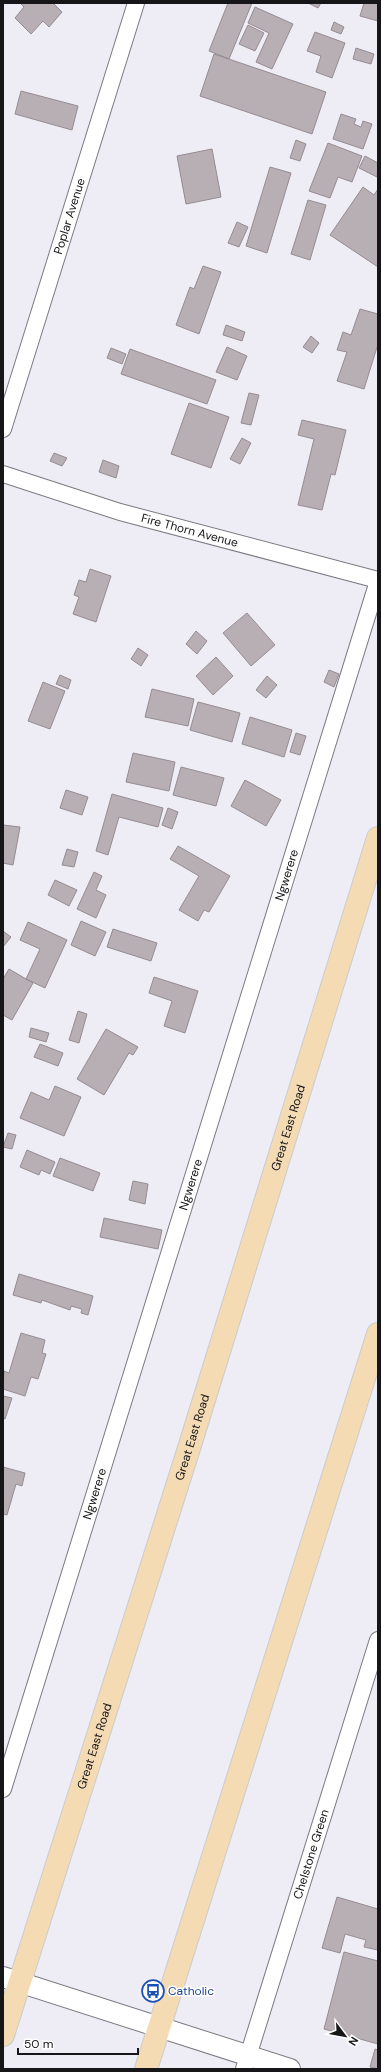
<svg xmlns="http://www.w3.org/2000/svg" width="381" height="2072" font-family="'DM Sans',sans-serif">
<rect width="100%" height="100%" fill="#eeecf4"/>
<path fill="#b8afb4" stroke="#958c91" d="M20,3H53L62,12L49,27L43,21L31,34L15,18L24,7Z
M228,3H252L229,59L209,51Z
M308,3H321L318,8Z
M364,3H378V21L360,16Z
M255,7L293,24L272,69L256,62L269,33L248,23Z
M334,22L344,27L341,34L331,30Z
M248,25L264,33L255,51L239,44Z
M315,32L345,43L332,78L316,72L321,56L307,51Z
M356,48L374,54L371,64L353,59Z
M214,54L326,92L312,134L200,96Z
M21,91L78,106L72,130L15,114Z
M341,114L356,119L354,124L361,127L363,121L372,124L363,149L333,139Z
M296,140L306,144L300,161L290,158Z
M328,143L362,156L352,182L338,177L330,198L309,191Z
M212,149L221,197L186,204L177,156Z
M365,156L378,163L377,177L359,168Z
M270,167L291,173L267,253L246,246Z
M363,187L374,195L378,189V267L330,235Z
M308,200L326,205L310,260L291,254Z
M237,222L248,227L239,247L228,243Z
M203,266L221,272L199,334L176,325L190,287L194,289Z
M360,309L378,314V344L364,389L337,381L347,352L337,350L343,332L351,335Z
M226,325L245,332L242,341L223,335Z
M311,336L319,343L312,353L303,347Z
M227,347L247,356L237,380L216,372Z
M111,348L126,354L122,364L107,358Z
M130,349L216,380L207,404L121,374Z
M249,393L259,395L251,425L241,423Z
M189,403L229,417L211,468L171,454Z
M302,420L346,430L335,475L331,474L322,510L298,505L314,439L298,435Z
M242,438L251,443L240,464L230,459Z
M54,453L67,458L62,466L50,461Z
M103,460L119,466L116,478L99,472Z
M90,569L111,576L96,622L73,614L79,597L74,595L79,580L86,582Z
M247,613L275,645L251,666L223,633Z
M196,631L207,641L197,654L186,644Z
M138,648L148,655L141,666L131,659Z
M216,657L233,676L213,695L196,676Z
M329,670L339,674L334,687L324,682Z
M60,675L71,680L68,689L56,684Z
M267,676L277,685L266,698L256,690Z
M43,682L65,691L50,729L28,721Z
M152,689L194,699L188,726L145,717Z
M198,702L240,713L232,742L190,730Z
M250,717L292,730L284,757L242,744Z
M296,733L306,736L300,755L290,752Z
M133,753L175,762L169,791L126,782Z
M181,767L224,778L216,806L173,795Z
M245,780L281,800L266,826L231,806Z
M66,790L88,797L82,815L60,808Z
M112,794L163,808L158,827L119,817L108,855L96,851Z
M168,808L178,812L172,829L162,825Z
M3,825L20,827L13,865L3,863Z
M178,846L230,876L209,912L204,910L198,921L179,910L199,876L170,859Z
M67,849L78,852L74,867L62,865Z
M94,872L102,876L96,890L106,895L96,918L77,909Z
M55,880L77,890L69,906L48,895Z
M81,921L106,932L95,956L71,945Z
M28,922L67,940L45,988L26,979L40,949L20,940Z
M113,929L157,943L151,961L107,947Z
M3,931L11,937L3,947Z
M9,969L33,983L12,1020L3,1015V979Z
M154,977L198,991L185,1033L164,1026L172,1001L149,993Z
M78,1011L87,1014L79,1043L69,1040Z
M31,1028L49,1033L46,1042L29,1037Z
M106,1029L138,1047L133,1055L129,1053L104,1095L77,1079Z
M40,1044L63,1053L58,1066L34,1057Z
M55,1086L81,1097L64,1136L20,1118L31,1092L49,1100Z
M8,1133L16,1135L12,1149L3,1147Z
M27,1150L55,1162L50,1174L41,1170L39,1175L20,1167Z
M60,1158L100,1173L93,1191L53,1176Z
M133,1181L148,1184L145,1204L129,1200Z
M104,1218L162,1230L158,1249L100,1237Z
M19,1274L93,1296L88,1315L81,1313L82,1309L71,1306L70,1310L42,1300L41,1303L13,1295Z
M21,1333L45,1340L42,1353L46,1354L38,1379L31,1377L25,1396L3,1389L4,1371L9,1373Z
M3,1396L12,1398L5,1419L3,1418Z
M3,1467L25,1473L22,1486L16,1484L7,1515L3,1514Z
M337,1897L378,1909V1950L364,1947L366,1940L345,1934L340,1953L322,1948Z
M344,1952L378,1961V2044L324,2029Z
M375,2049L378,2050V2069L370,2067Z"/>
<g fill="none" stroke-linecap="round" stroke-linejoin="round">
<g stroke="#7c7a82" stroke-width="18">
<g id="minor">
<path id="s1" d="M3,429L136,3"/>
<path id="s2" d="M3,474L120,512L378,580"/>
<path id="s3" d="M3,1789L378,581"/>
<path id="s4" d="M244,2069L378,1640"/>
</g>
</g>
<g stroke="#7c7a82" stroke-width="22">
<path id="tertiary" d="M3,1977L290,2069"/>
</g>
<g stroke="#ccc" stroke-width="24">
<g id="primary">
<path id="s5" d="M3,2035L190,1445L378,838"/>
<path d="M146,2069L378,1334"/>
</g>
</g>
<use href="#minor" stroke="#fff" stroke-width="16"/>
<use href="#tertiary" stroke="#fff" stroke-width="20"/>
<use href="#primary" stroke="#f4dbb3" stroke-width="22"/>
</g>
<defs>
<g id="bus-ring" transform="scale(1.15)"><circle r="9.5" fill="#fff" stroke="#1a4fb4" stroke-width="1.5"/><path d="M-5-6H5V4H4V6H2V4H-2V6H-4V4H-5ZM-3.5-4V0h7V-4ZM-3.5 1.2v1.5H-2V1.2ZM2 1.2v1.5H3.5V1.2Z" fill="#1a4fb4"/></g>
</defs>
<g fill-rule="evenodd">
<use href="#bus-ring" x="153" y="1991"/>
</g>
<g text-anchor="middle" dominant-baseline="central" stroke-width="3" stroke-linejoin="round" paint-order="stroke">
<g font-size="12" fill="#161518" stroke="#fff">
<text stroke="none"><textPath href="#s1" startOffset="223">Poplar Avenue</textPath></text>
<text stroke="none"><textPath href="#s2" startOffset="195">Fire Thorn Avenue</textPath></text>
<text stroke="none"><textPath href="#s3" startOffset="957">Ngwerere</textPath></text>
<text stroke="none"><textPath href="#s5" startOffset="951">Great East Road</textPath></text>
<text stroke="none"><textPath href="#s3" startOffset="633">Ngwerere</textPath></text>
<text stroke="none"><textPath href="#s5" startOffset="627">Great East Road</textPath></text>
<text stroke="none"><textPath href="#s3" startOffset="309">Ngwerere</textPath></text>
<text stroke="none"><textPath href="#s5" startOffset="303">Great East Road</textPath></text>
<text stroke="none"><textPath href="#s4" startOffset="225">Chelstone Green</textPath></text>
</g>
<g font-size="12" fill="#164399" stroke="#fff" text-anchor="start">
<text x="168" y="1991">Catholic</text>
</g>
</g>
<rect width="381" height="2072" fill="none" stroke="#161518" stroke-width="8"/>
<g transform="translate(345 2036) rotate(122)" stroke="#ffffff" stroke-width="3" paint-order="stroke">
<path d="M0-3L7 15L0 10L-7 15Z" fill="#161518"/>
<text y="-6" font-size="11" font-weight="bold" text-anchor="middle" fill="#161518">N</text>
</g>
<path d="M18 2048v6h120v-6" fill="none" stroke="#161518" stroke-width="2"/>
<text x="24" y="2048" font-size="12" fill="#161518" stroke="#ffffff" stroke-width="3" paint-order="stroke">50 m</text>
</svg>
